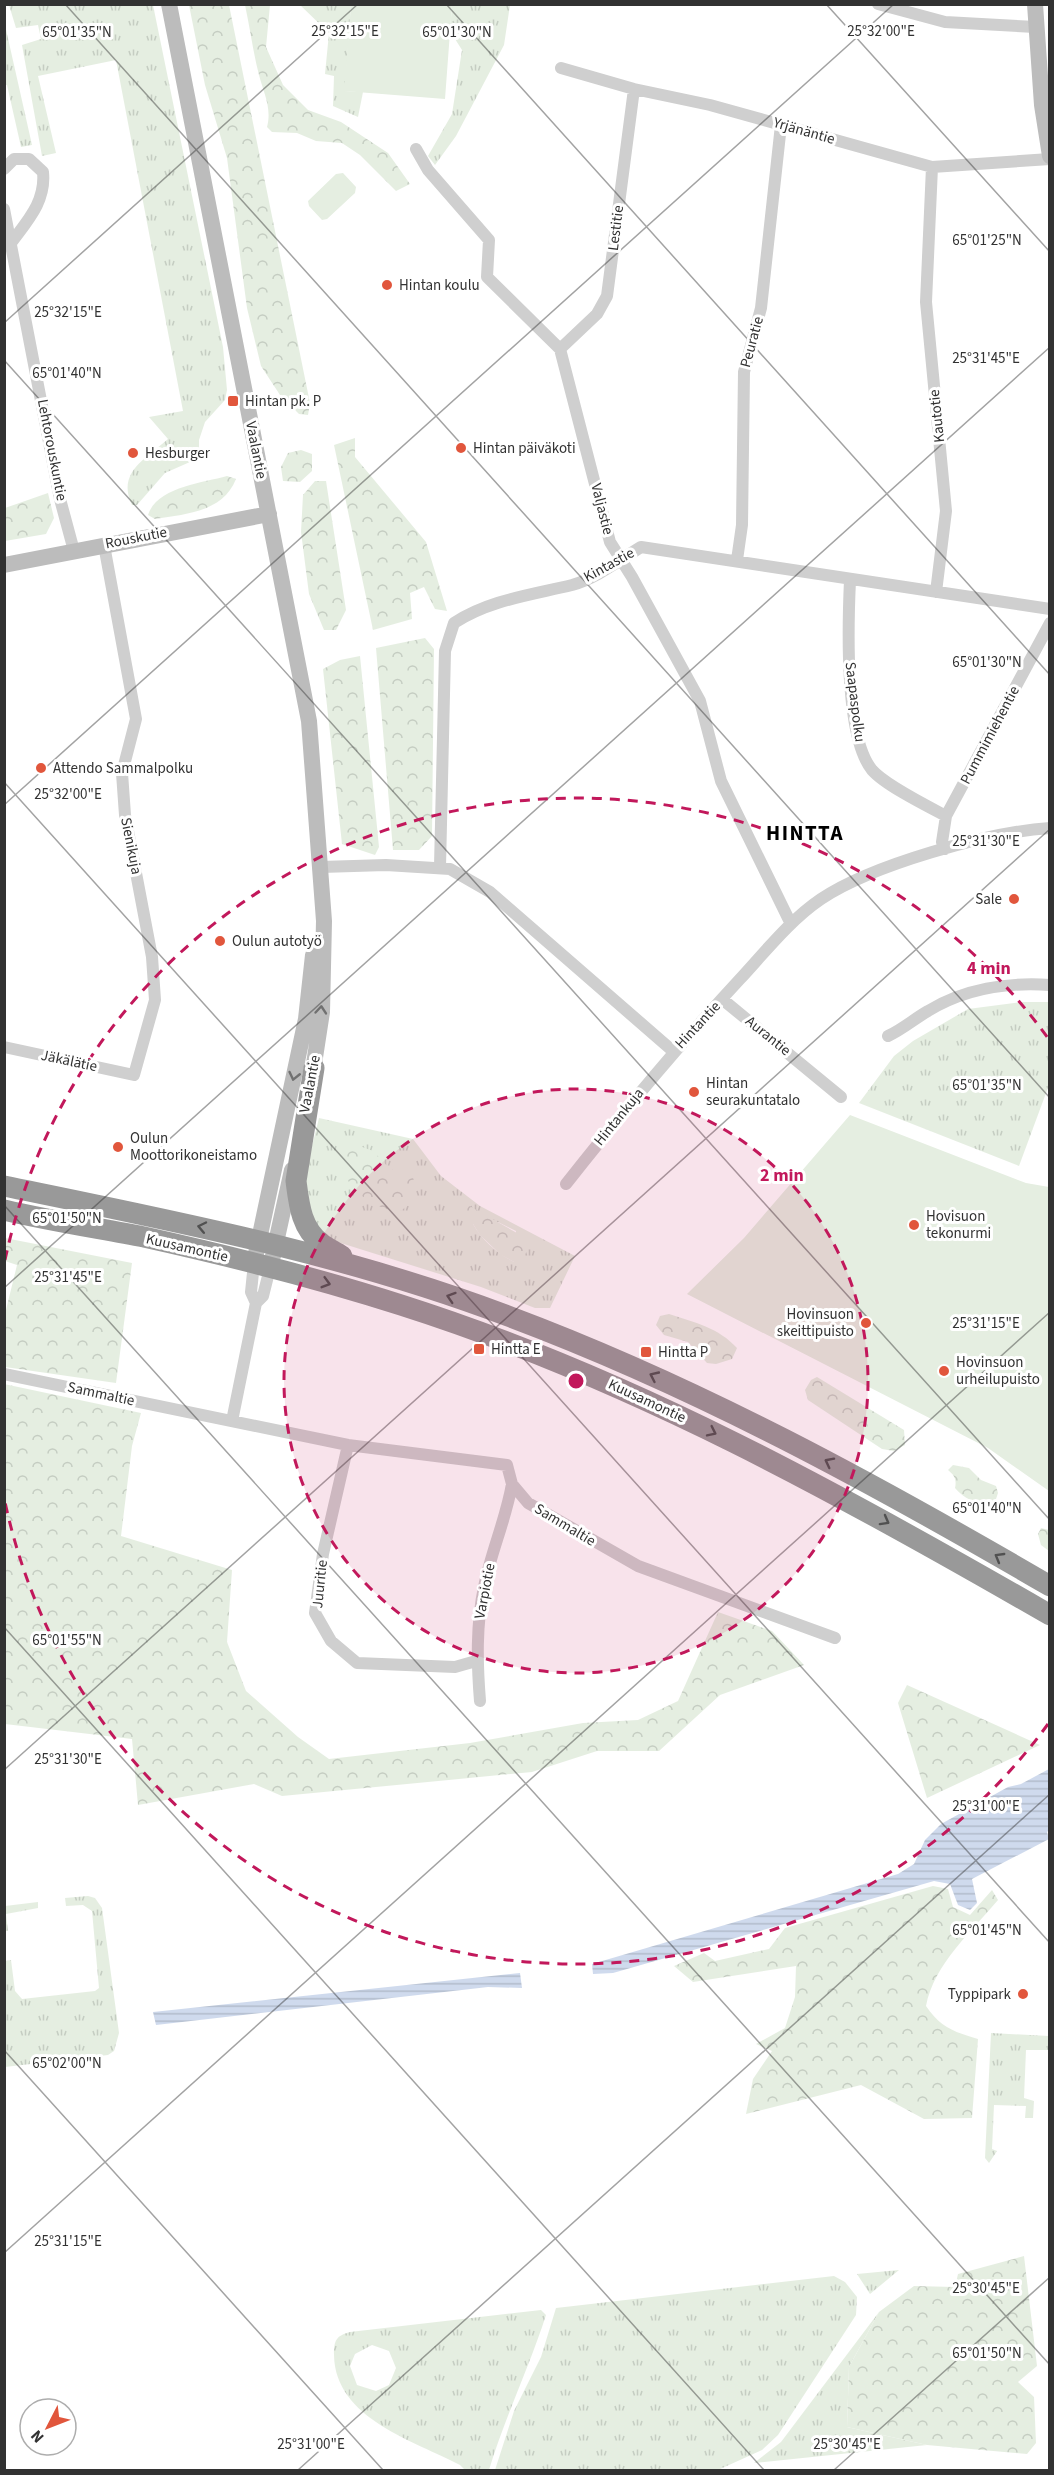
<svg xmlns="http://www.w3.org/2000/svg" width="1054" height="2475" font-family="'Source Sans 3',sans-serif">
<defs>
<pattern id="grass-tufts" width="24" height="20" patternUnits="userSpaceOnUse" patternTransform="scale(1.5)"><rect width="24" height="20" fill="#e5eee1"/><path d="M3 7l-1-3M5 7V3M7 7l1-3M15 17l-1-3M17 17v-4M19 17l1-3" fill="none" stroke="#c5cdc2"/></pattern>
<pattern id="forest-crowns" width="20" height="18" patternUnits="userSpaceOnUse" patternTransform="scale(1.5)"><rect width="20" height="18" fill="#e5eee1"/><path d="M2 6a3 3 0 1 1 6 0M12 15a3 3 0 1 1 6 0" fill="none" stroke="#c5cdc2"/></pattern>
<pattern id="water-rules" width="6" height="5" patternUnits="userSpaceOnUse" patternTransform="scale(1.5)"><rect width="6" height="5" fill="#cfdaed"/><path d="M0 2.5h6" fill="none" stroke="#b2bccc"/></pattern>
</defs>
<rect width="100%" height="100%" fill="#fff"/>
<path fill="url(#grass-tufts)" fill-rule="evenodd" d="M9,5H153L223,347L227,390L225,400L205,422L199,440V458L165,473L137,505H132C116,472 147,458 168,439L149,417L183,411L116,60L38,76L56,153L42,156L22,45L41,39L38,25L16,28Z
M300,5H351L345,91L363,92L358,117L333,106L334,76L325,74L329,33Z
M452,5H510L504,45L456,136L435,165L428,156L452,114L462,50L450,31Z
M5,25L32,145L21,147L7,85H5Z
M1022,1002H1049V1085L1019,1166L859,1103L894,1056L913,1041L968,1009Z
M319,1118L413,1139L441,1176L480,1206L575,1256L550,1308H535L481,1287L328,1239C291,1200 308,1165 319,1118ZM498,1222L516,1231L514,1262C497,1253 483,1241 473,1224Z
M88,1896L95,1898L102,1908L119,2033L114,2051L108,2055L5,2067V1961L11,1960L15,1991L22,1999L95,1991L99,1988L92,1911L83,1905L66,1906L65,1898Z
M38,1902V1908L6,1914L8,1931H5V1906Z
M991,2033L1049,2036L1050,2050H1026L1024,2098L1034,2101L1033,2118H1025L1026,2106L994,2105L992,2149L997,2151L989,2163L985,2158Z
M899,2270L870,2294L857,2274Z
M834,2276L845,2282L857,2297L856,2315L778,2435L762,2450L718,2470H495L514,2411L541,2357L556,2308Z
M541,2310L546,2315C529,2368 505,2417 489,2470H465L460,2465C415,2441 335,2419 334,2355C334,2340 336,2336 350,2332ZM372,2345L389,2351L396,2368L389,2385L376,2391L357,2385L350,2366L355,2354Z
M879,2312L849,2367L847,2427L927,2445L754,2463L781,2442Z"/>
<path fill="url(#forest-crowns)" d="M189,5H229L310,403L308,415L299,414L280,395L261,366L247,308L227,158L205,85Z
M245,5H270L266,47L283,85L308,110L341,122L388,153L410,184L396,191L360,155L342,143L316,141L297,133L272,132L267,127C272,108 264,94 259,75C253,52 250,28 245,5Z
M355,438V457L426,542L447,611L435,609L424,587L410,593L412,619L373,630L334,445Z
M301,450L312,454V471L300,482L283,481L281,467L288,453Z
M227,476L236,479C223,512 186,514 155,519L148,515C157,487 202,483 227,476Z
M315,481H326L346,610L336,630H324L309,594L301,532L303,495Z
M48,493L54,518L46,534L5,541V508Z
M425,638L434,649L432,836L419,850H393L376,648Z
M360,656L379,847L375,855L342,844L323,669L340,660Z
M357,1145L373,1151L390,1169L413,1177L416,1191L410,1204L399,1212C378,1209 349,1193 343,1169C342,1164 345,1155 345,1150Z
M466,1204L531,1241L525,1255L514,1262L501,1255L480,1235L473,1224L460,1217L461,1209Z
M5,1238L132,1263L116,1383L5,1367V1314L17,1265L5,1261Z
M669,1314C694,1322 719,1328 737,1348L732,1359L716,1364L707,1363L688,1342L664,1335L656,1325L660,1316Z
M817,1377L904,1430L905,1445L894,1451L882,1449L808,1400L805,1390L811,1380Z
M4,1384L141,1413L132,1446L121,1536L232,1570L227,1642L246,1691L298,1737L329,1759L470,1743L583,1723L638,1720L678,1701L718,1612L772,1631L804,1665L720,1695L659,1751H597L532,1772L282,1796L254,1784L138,1805L132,1739L5,1724Z
M953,1465L969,1468L981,1480L996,1486L998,1493L994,1505C982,1508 963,1498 955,1488C957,1479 954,1475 948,1470Z
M1041,1528L1049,1530V1551L1041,1545L1038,1534Z
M907,1685L1040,1745L927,1798L898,1703Z
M933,1886L948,1889L953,1907L970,1915L992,1890L998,1900C972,1931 934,1964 926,2006C940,2027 954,2032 978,2039L972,2118L924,2119L861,2085L746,2114L753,2079L772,2051L756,2044L785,2028L795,1997L796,1966L693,1982L674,1966L704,1953L715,1961L769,1949L785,1928Z
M1024,2256L1037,2366L1018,2382L1034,2397L1036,2443L1027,2454L927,2445L847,2427L849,2367L879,2312L914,2286L955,2287L958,2274Z"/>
<path fill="#e5eee1" d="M351,5H452L445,99L344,91Z
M343,173L356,187L355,193L327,219L322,220L309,206L308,201L336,174Z
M850,1115L1026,1183L1049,1187V1491L988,1448L687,1294L744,1238Z"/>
<path fill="url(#water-rules)" d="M1049,1769L1050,1829L1047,1832L1049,1839L972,1879L977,1903L970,1910L958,1905L950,1884L934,1881L613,1973L593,1974L592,1964L898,1874L914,1864L925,1840L941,1824L1008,1787L1021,1784Z
M520,1973L522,1988L488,1987L156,2025L153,2012Z"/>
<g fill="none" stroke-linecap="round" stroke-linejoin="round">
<path stroke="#cfcfcf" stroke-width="12" d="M878,4L945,22L1035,27
M561,68L634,89L710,105L932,167L1050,159
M416,149L428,170L489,240L487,277L560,349L610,542L632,577L700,701L721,781L791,924
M932,167L926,302L946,511L936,592
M4,169L14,159H29L43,172C46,201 28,220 11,243
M4,209L60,499L74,551
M560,349L597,314L607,296L634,89
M737,560L742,525L744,372L761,308L781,125
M850,580C848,624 844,735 872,770C885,785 927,806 946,816
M945,849L942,842L946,816L1050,623
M321,867L386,865L450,869L490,892L674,1052
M440,867L445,651L454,623C489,600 531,595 572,585C597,578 618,561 641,547L1050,609
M722,999L841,1097
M888,1036C903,1029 914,1019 928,1011C964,989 1008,982 1050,985
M4,1047L134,1075L155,1000L152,957L125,815L122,773L136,719L104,545
M566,1184C622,1113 679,1045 740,979C765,952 790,920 821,899C872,865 988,832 1050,828
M254,1263L251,1292L256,1303
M4,1374L348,1445L507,1465L512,1484L528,1503L638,1566L835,1638
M232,1421L256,1303L263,1296L270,1268
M348,1445L323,1554L315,1613L331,1641L357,1663L455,1667L476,1661
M480,1701C477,1663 476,1625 484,1587C491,1552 506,1519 512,1484"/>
<path stroke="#bcbcbc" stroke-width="16" d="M169,4L309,721L324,921L322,1012L312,1077
M1035,4L1042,105L1050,156
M4,565L269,514
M273,1256L292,1170
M254,1263L306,1019L313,955"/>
<path stroke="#999" stroke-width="21" d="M314,1068L296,1181C299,1204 301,1228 321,1243C327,1248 335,1251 342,1256
M4,1186C174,1221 345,1254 508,1316C698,1387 875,1484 1050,1586
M4,1210C51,1221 97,1228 144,1237C230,1256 317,1278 401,1305C631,1378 842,1495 1050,1615"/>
</g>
<defs><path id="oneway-chevron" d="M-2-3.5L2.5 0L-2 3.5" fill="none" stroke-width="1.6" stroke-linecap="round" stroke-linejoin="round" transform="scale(1.5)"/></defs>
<g stroke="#707070">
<use href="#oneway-chevron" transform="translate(321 1010) rotate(-85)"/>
<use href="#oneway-chevron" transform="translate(294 1076) rotate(103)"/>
</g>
<g stroke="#515151">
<use href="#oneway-chevron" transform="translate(202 1227) rotate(-168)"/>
<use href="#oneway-chevron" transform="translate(326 1283) rotate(16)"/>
<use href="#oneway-chevron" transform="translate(451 1297) rotate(-162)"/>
<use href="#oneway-chevron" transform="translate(654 1376) rotate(-155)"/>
<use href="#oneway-chevron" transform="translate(712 1432) rotate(26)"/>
<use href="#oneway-chevron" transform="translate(829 1462) rotate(-153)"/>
<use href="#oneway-chevron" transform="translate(885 1521) rotate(29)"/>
<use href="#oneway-chevron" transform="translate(999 1557) rotate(-150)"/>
</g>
<path fill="none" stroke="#323232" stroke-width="1.5" stroke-opacity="0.45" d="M65,4L1050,1098M446,4L1050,675M826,4L1050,252M4,323L358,4M4,360L1050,1520M4,782L1050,1943M4,805L894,4M4,1205L1050,2365M4,1288L1050,347M4,1627L764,2470M4,1770L1050,829M4,2050L383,2470M4,2253L1050,1312M298,2470L1050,1794M834,2470L1050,2277"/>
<circle cx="576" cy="1381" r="292" fill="#c2185b" fill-opacity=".12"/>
<g fill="none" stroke="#c2185b" stroke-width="3" stroke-dasharray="10 8">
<circle cx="576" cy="1381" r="292"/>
<path d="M1048 1724A584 584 0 0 1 5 1502M5 1260A584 584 0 0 1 1048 1038"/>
</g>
<g fill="#e1563c" stroke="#fff" stroke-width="2">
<circle cx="387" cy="285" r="6"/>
<rect x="227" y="395" width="12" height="12" rx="3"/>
<circle cx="461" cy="448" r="6"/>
<circle cx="133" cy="453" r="6"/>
<circle cx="41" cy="768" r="6"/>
<circle cx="1014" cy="899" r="6"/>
<circle cx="220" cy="941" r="6"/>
<circle cx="694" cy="1092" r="6"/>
<circle cx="118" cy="1147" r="6"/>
<circle cx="914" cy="1225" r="6"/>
<circle cx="866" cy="1323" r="6"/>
<rect x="473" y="1343" width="12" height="12" rx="3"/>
<rect x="640" y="1346" width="12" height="12" rx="3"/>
<circle cx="944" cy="1371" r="6"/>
<circle cx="1023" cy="1994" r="6"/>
</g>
<g text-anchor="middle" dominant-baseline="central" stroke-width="6" stroke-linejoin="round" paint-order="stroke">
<g font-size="15" fill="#323232" stroke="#fff">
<text transform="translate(804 131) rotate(16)">Yrjänäntie</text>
<text transform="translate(616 228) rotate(-83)">Lestitie</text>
<text transform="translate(752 342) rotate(-75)">Peuratie</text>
<text transform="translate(937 416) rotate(-96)">Kautotie</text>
<text transform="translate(52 450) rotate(79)">Lehtorouskuntie</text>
<text transform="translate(256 450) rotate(79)">Vaalantie</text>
<text transform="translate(602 509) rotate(76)">Valjastie</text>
<text transform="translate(136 538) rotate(-11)">Rouskutie</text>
<text transform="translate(609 565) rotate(-29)">Kintastie</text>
<text transform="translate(855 702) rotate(83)">Saapaspolku</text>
<text transform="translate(990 735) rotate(-62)">Pummimiehentie</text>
<text transform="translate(131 846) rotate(79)">Sienikuja</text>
<text transform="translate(698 1025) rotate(-47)">Hintantie</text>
<text transform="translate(768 1036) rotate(39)">Aurantie</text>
<text transform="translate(69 1061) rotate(12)">Jäkälätie</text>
<text transform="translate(310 1084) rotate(-79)">Vaalantie</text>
<text transform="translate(619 1117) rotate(-51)">Hintankuja</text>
<text transform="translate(187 1248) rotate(13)">Kuusamontie</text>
<text transform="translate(101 1394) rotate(12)">Sammaltie</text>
<text transform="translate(647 1401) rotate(25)">Kuusamontie</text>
<text transform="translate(565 1525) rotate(31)">Sammaltie</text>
<text transform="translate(320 1584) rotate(-84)">Juuritie</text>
<text transform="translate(485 1591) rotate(-79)">Varpiotie</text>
</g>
<g font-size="15" fill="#323232" stroke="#fff" text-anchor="start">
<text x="399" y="285">Hintan koulu</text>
<text x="245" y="401">Hintan pk. P</text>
<text x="473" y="448">Hintan päiväkoti</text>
<text x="145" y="453">Hesburger</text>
<text x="53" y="768">Attendo Sammalpolku</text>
<text x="1002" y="899" text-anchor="end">Sale</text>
<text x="232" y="941">Oulun autotyö</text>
<text x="706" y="1083">Hintan<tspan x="706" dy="17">seurakuntatalo</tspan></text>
<text x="130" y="1138">Oulun<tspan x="130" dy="17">Moottorikoneistamo</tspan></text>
<text x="926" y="1216">Hovisuon<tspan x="926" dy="17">tekonurmi</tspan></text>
<text x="854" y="1314" text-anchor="end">Hovinsuon<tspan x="854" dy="17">skeittipuisto</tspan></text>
<text x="491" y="1349">Hintta E</text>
<text x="658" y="1352">Hintta P</text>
<text x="956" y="1362">Hovinsuon<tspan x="956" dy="17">urheilupuisto</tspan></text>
<text x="1011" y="1994" text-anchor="end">Typpipark</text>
</g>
<g font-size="21" font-weight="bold" letter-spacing="1.5" fill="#000" stroke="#fff">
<text x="805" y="833">HINTTA</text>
</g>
</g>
<g font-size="15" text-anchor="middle" fill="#323232" stroke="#fff" stroke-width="6" stroke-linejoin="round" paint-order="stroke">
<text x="345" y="36">25°32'15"E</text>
<text x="881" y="36">25°32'00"E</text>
<text x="77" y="37">65°01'35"N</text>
<text x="457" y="37">65°01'30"N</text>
<text x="987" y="245">65°01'25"N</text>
<text x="68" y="317">25°32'15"E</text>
<text x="986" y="363">25°31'45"E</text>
<text x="67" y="378">65°01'40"N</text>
<text x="987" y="667">65°01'30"N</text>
<text x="68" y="799">25°32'00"E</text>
<text x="986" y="846">25°31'30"E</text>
<text x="987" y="1090">65°01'35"N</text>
<text x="67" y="1223">65°01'50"N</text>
<text x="68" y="1282">25°31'45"E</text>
<text x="986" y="1328">25°31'15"E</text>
<text x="987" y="1513">65°01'40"N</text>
<text x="67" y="1645">65°01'55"N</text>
<text x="68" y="1764">25°31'30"E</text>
<text x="986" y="1811">25°31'00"E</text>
<text x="987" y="1935">65°01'45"N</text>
<text x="67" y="2068">65°02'00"N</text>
<text x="68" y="2246">25°31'15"E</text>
<text x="986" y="2293">25°30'45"E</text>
<text x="987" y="2358">65°01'50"N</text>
<text x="311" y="2449">25°31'00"E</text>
<text x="847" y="2449">25°30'45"E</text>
</g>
<circle cx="576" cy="1381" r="9" fill="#c2185b" stroke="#fff" stroke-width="3"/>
<g font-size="18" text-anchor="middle" font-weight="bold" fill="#c2185b" stroke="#fff" stroke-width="6" stroke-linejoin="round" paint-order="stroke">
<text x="989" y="974">4 min</text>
<text x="782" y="1181">2 min</text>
</g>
<rect width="1054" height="2475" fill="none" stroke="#323232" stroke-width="12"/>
<g transform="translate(48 2427) rotate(228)"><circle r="28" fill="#ffffff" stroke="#adadad" stroke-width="1.5"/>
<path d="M0-4.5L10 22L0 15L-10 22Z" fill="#e1563c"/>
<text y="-9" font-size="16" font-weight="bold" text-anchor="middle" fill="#323232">N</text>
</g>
</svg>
